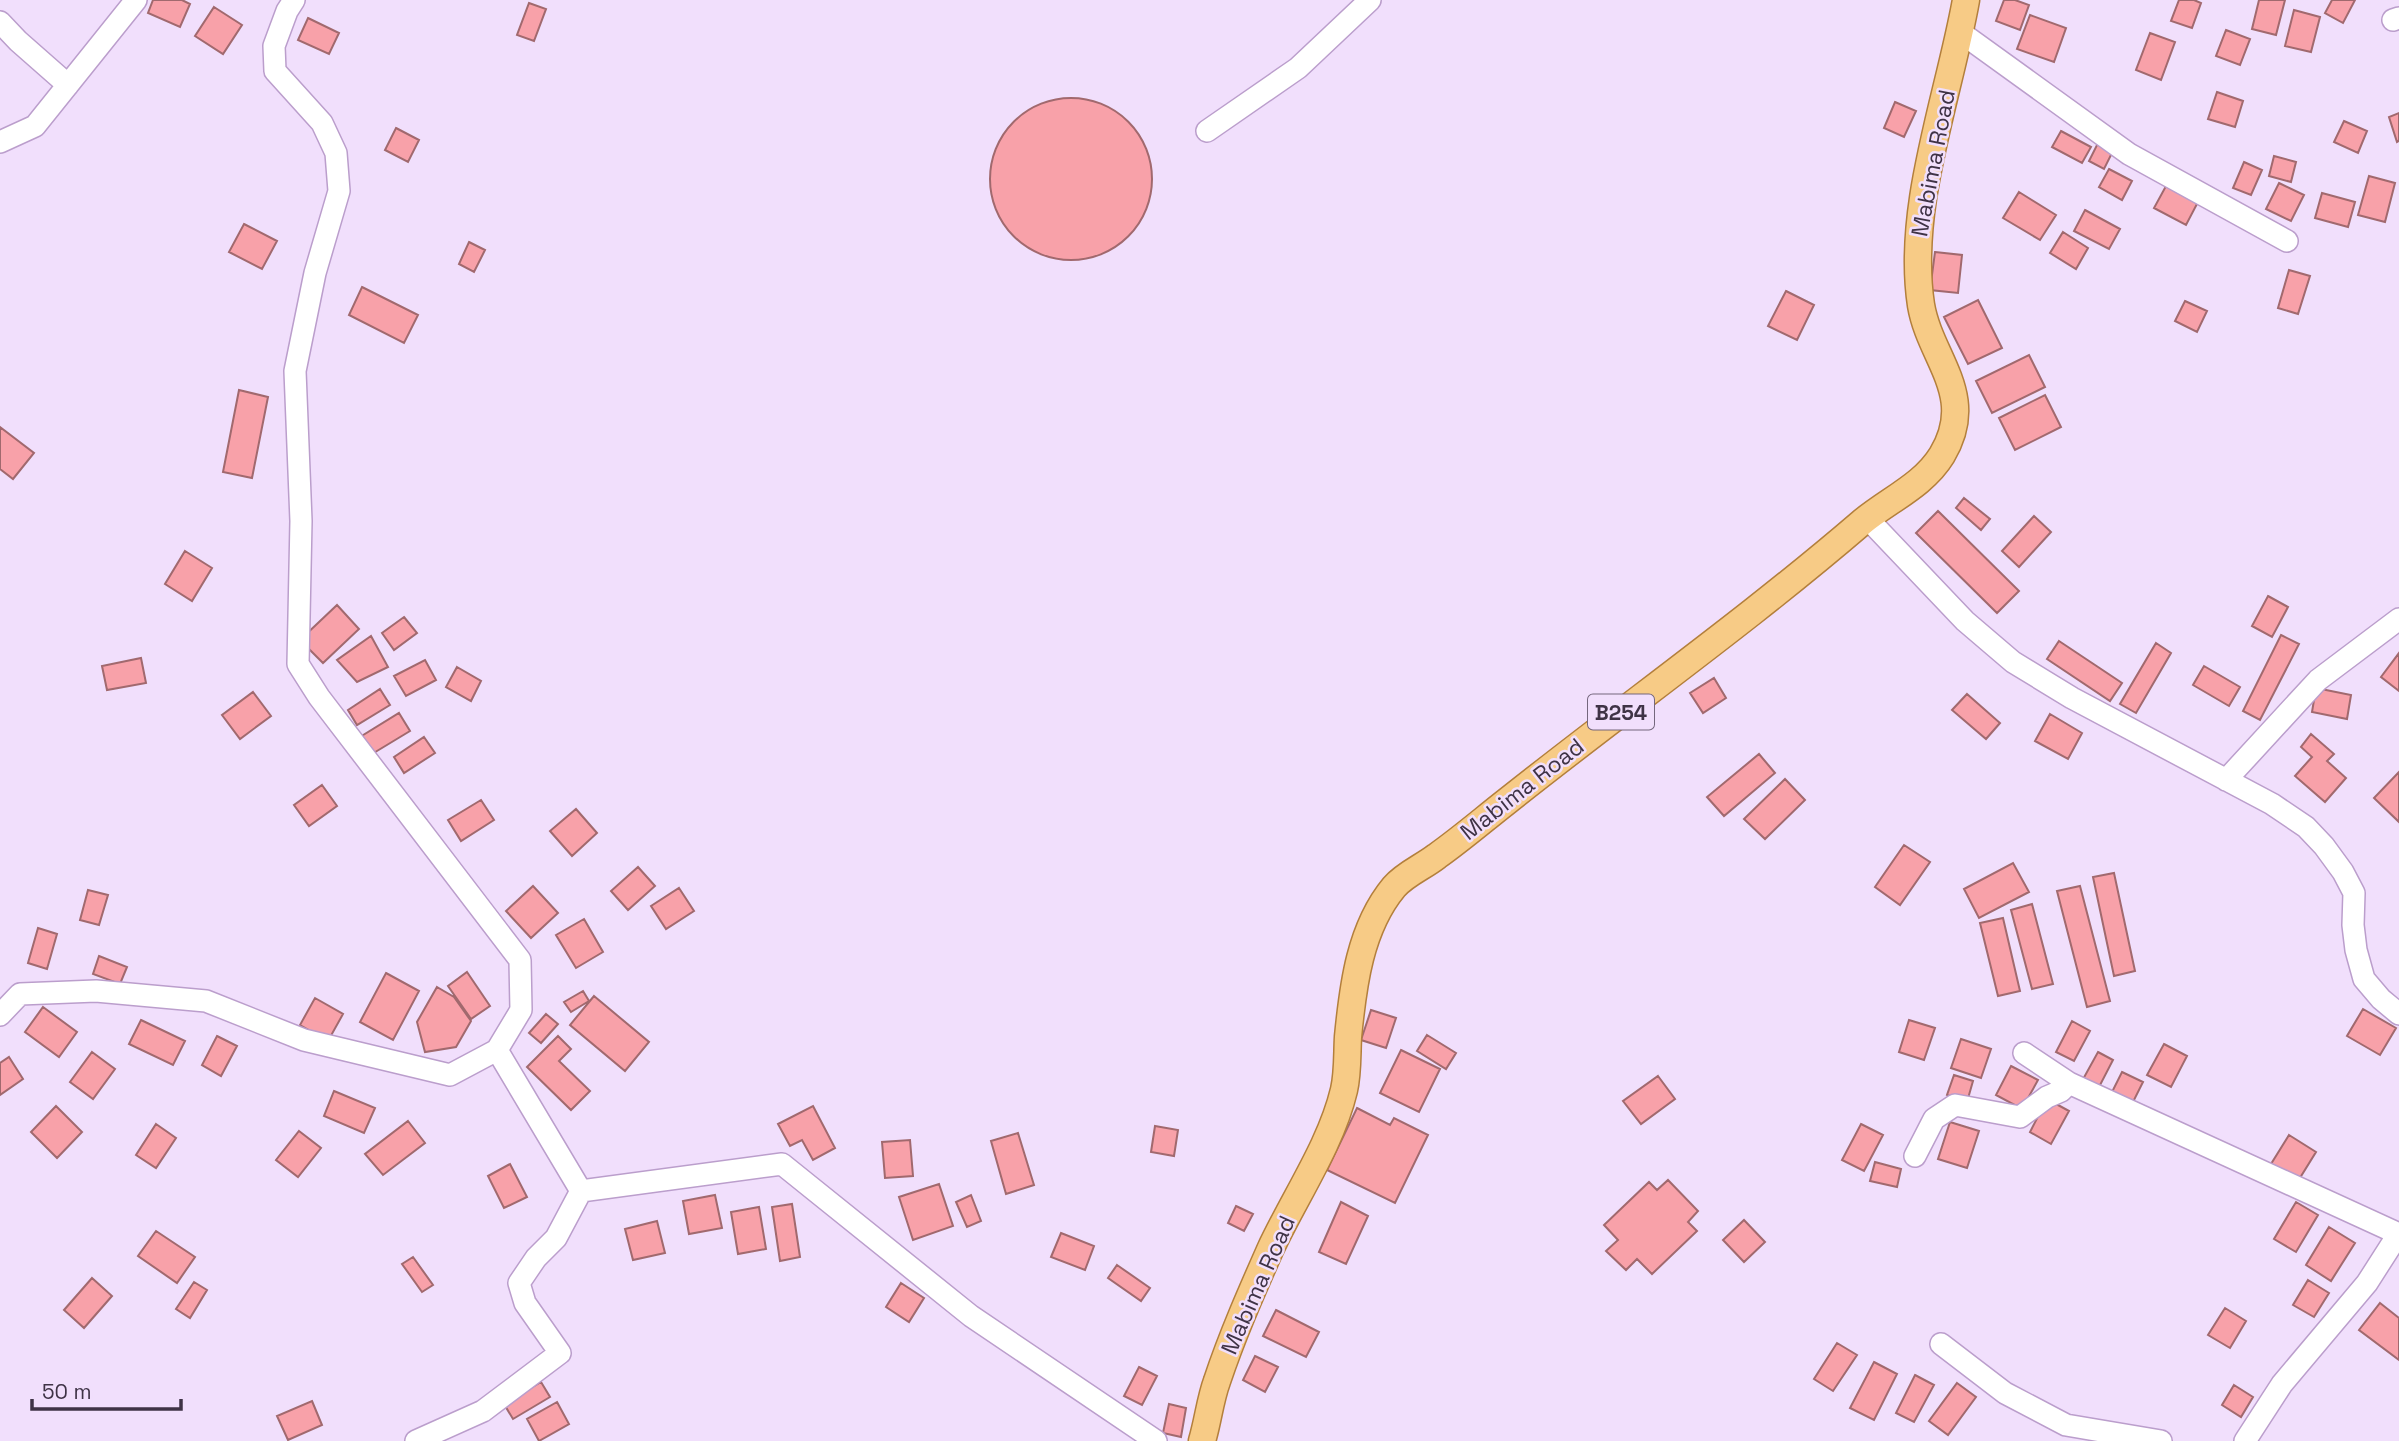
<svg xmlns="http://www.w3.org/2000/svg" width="2399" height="1441" font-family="'Space Grotesk',sans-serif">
<rect width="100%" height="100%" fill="#f1dffc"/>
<path fill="#f8a1a9" stroke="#a1696e" stroke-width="2" d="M153,0H182L190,4L180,27L148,13Z
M2004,0H2015L2029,5L2020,30L1996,21Z
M2179,0H2194L2201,3L2192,28L2171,21Z
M2259,0H2285L2276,35L2252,29Z
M2332,0H2355L2343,23L2325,13Z
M529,3L546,9L534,41L517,35Z
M214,7L242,25L223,54L195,36Z
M2294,10L2320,17L2311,52L2285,46Z
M2030,15L2066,28L2054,62L2017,49Z
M308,18L339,33L329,54L298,40Z
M2226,30L2250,39L2240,65L2216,56Z
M2150,33L2175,42L2161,80L2136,70Z
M2217,92L2243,101L2235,127L2208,119Z
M990 179a81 81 0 1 1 162 0a81 81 0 1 1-162 0Z
M1895,102L1916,111L1904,137L1884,128Z
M2399,113V141L2397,142L2389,117Z
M2344,121L2367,131L2358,153L2334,142Z
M396,128L419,140L408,162L385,150Z
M2061,131L2091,147L2082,163L2052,147Z
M2099,141L2114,149L2104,169L2089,161Z
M2274,156L2296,162L2291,182L2269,176Z
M2244,162L2262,170L2251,195L2233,188Z
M2109,169L2132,181L2122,200L2099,187Z
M2369,176L2395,183L2385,222L2358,215Z
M2279,183L2304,195L2291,221L2266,209Z
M2166,186L2198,202L2186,225L2154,208Z
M2019,192L2056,215L2040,240L2003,218Z
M2322,193L2355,202L2348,227L2315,218Z
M2085,210L2120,229L2109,249L2074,231Z
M244,224L277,241L262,269L229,252Z
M2063,232L2088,248L2076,269L2050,253Z
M469,242L485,250L474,272L459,264Z
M1935,252L1962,255L1958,293L1930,290Z
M2289,270L2310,276L2298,314L2278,308Z
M362,287L418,315L404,343L349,315Z
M1786,291L1814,305L1797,340L1768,326Z
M1978,300L2002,348L1968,364L1944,317Z
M2185,301L2207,311L2197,332L2175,321Z
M2029,355L2045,387L1992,413L1976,381Z
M239,390L268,397L252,478L223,472Z
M2045,395L2061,427L2015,450L1999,418Z
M0,427L34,453L13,479L0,469Z
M1964,498L1990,519L1981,530L1956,508Z
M1938,511L2019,591L1997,613L1916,533Z
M2034,516L2051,532L2019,567L2002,551Z
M185,551L212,568L192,601L165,584Z
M2268,596L2288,607L2272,637L2252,626Z
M337,605L359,629L323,663L300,640Z
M404,617L417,633L394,650L382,633Z
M2281,635L2299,644L2260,720L2243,711Z
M371,636L388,667L357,682L337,660Z
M2059,641L2122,683L2110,701L2047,659Z
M2156,643L2171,653L2136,713L2120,704Z
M2399,653V691L2381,677Z
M141,658L146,683L107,690L102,666Z
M425,660L436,680L406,696L394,676Z
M2204,666L2240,687L2229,706L2193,685Z
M457,667L481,681L471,701L446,687Z
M1714,678L1726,698L1703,713L1690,693Z
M2316,688L2351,695L2347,719L2312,712Z
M380,689L390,705L357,725L348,710Z
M253,692L271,716L240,739L222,715Z
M1967,694L2000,723L1986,739L1952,710Z
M399,713L410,731L372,754L360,737Z
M2050,714L2082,733L2068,759L2035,741Z
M2311,734L2334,754L2327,761L2346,778L2325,802L2295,776L2312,757L2301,747Z
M424,737L435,753L404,773L394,757Z
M1759,754L1775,773L1724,816L1707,797Z
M2399,772V822L2374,798Z
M1785,779L1805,800L1765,839L1744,819Z
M322,785L337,806L309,826L294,805Z
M481,800L494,820L461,841L448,820Z
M576,809L597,833L572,856L550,831Z
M1904,845L1930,862L1900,905L1875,887Z
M2013,863L2029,892L1979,918L1964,889Z
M638,867L655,886L628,910L611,891Z
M2114,873L2135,971L2114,976L2093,877Z
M533,886L558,913L531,938L506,911Z
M2080,886L2110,1001L2087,1007L2057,891Z
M679,888L694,911L666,929L651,906Z
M88,890L108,895L99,925L80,920Z
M2032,904L2053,984L2032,989L2011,910Z
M2003,918L2020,991L1998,996L1980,923Z
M584,919L603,952L576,968L556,935Z
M38,928L57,934L47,969L28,963Z
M99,956L127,967L120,984L93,974Z
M467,972L490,1006L471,1019L448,986Z
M386,973L419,991L393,1040L360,1022Z
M437,987L454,997L471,1021L456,1047L425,1052L417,1022Z
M583,991L589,1001L571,1012L564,1002Z
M594,996L649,1042L625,1071L570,1025Z
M315,998L343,1014L328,1041L300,1025Z
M43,1007L77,1032L59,1057L25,1032Z
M2363,1009L2396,1028L2380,1055L2347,1036Z
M1371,1010L1396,1018L1386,1048L1361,1040Z
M546,1014L558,1024L541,1043L529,1033Z
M141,1020L185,1041L173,1065L129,1044Z
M1909,1020L1935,1028L1924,1060L1899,1052Z
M2072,1021L2090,1031L2074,1061L2056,1052Z
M1427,1035L1456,1053L1446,1069L1417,1051Z
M217,1036L237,1046L221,1076L202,1065Z
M558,1036L571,1049L559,1061L590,1091L571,1110L527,1067Z
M1961,1039L1991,1049L1981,1078L1951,1068Z
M2164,1044L2187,1056L2171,1087L2147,1075Z
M1401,1050L1440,1069L1419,1112L1380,1093Z
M92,1052L115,1069L93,1099L70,1082Z
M2098,1052L2113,1060L2098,1089L2082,1081Z
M9,1057L23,1079L0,1095V1063Z
M2011,1066L2038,1080L2022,1109L1996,1095Z
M2122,1072L2143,1082L2131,1106L2110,1096Z
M1954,1075L1973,1081L1967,1102L1947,1095Z
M1658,1076L1675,1099L1641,1124L1623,1101Z
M334,1091L375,1108L364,1133L324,1116Z
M2047,1099L2069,1111L2051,1144L2030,1132Z
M56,1106L82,1132L57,1158L31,1132Z
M813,1106L835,1148L813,1160L802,1140L790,1146L778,1124Z
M1357,1108L1390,1125L1394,1118L1428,1135L1395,1203L1327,1170Z
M408,1121L425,1143L383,1175L365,1154Z
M1950,1122L1979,1131L1967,1168L1938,1159Z
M156,1124L176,1138L156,1168L136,1155Z
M1861,1124L1883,1135L1864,1171L1842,1160Z
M1155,1126L1178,1130L1174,1156L1151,1152Z
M299,1131L321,1148L298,1177L276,1160Z
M1018,1133L1034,1185L1006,1194L991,1141Z
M2289,1135L2316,1152L2298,1181L2271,1164Z
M910,1140L913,1176L885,1178L882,1142Z
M1875,1162L1901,1169L1897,1187L1870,1181Z
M510,1164L527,1197L504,1208L488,1176Z
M1668,1180L1698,1211L1688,1222L1697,1231L1652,1274L1637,1259L1626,1270L1606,1251L1618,1240L1604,1225L1649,1182L1657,1190Z
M939,1184L953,1226L913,1240L899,1197Z
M715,1195L722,1228L689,1234L683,1201Z
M971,1195L981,1221L967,1227L956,1202Z
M1341,1202L1368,1216L1346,1264L1319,1252Z
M2296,1202L2318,1215L2296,1252L2274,1239Z
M792,1204L800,1257L780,1261L772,1207Z
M1236,1206L1253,1214L1244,1231L1228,1223Z
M759,1207L766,1249L738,1254L731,1212Z
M1744,1220L1765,1242L1744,1262L1723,1240Z
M657,1221L665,1253L633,1260L625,1229Z
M2329,1227L2355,1243L2331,1281L2306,1265Z
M156,1231L195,1257L177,1283L138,1256Z
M1061,1233L1094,1246L1085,1270L1051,1257Z
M413,1257L433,1285L422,1292L402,1264Z
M1117,1265L1150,1288L1141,1301L1108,1278Z
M92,1278L112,1296L84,1328L64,1310Z
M2308,1280L2329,1293L2314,1317L2293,1305Z
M194,1282L207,1290L190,1318L176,1309Z
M901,1283L924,1298L909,1322L886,1307Z
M2380,1303L2399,1318V1360L2359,1330Z
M2225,1308L2246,1321L2230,1348L2208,1335Z
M1276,1310L1319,1332L1306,1357L1263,1336Z
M1837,1343L1857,1355L1833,1391L1814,1379Z
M1255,1356L1278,1367L1265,1392L1243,1380Z
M1874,1362L1897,1374L1874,1420L1850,1408Z
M1139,1367L1157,1376L1142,1405L1124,1396Z
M1915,1375L1934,1385L1914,1422L1896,1413Z
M541,1382L550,1397L513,1419L504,1404Z
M1957,1383L1976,1397L1948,1435L1929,1421Z
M2234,1385L2253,1397L2241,1417L2222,1405Z
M312,1401L322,1425L288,1440L277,1416Z
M557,1402L569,1424L539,1441L527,1419Z
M1169,1404L1186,1408L1181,1437L1163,1433Z"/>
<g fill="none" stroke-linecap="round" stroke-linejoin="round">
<g stroke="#bb9ecc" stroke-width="24">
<path id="minor" d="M294,0L287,11L274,46L275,71L322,123L336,153L339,191L315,273L295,371L301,521L298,664L319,697L520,960L521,1010L497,1050
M2393,20L2399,18
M0,22L18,41L68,85
M1960,32L2129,154L2287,241
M1207,131L1298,68L1370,0
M0,142L35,126L136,0
M1867,518L1965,621L2013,662L2072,698L2272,804L2306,827L2324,846L2343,872L2354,893L2353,925L2356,950L2364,979L2381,999L2399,1014
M2226,780L2318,680L2399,619
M0,1015L20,994L96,991L206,1001L304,1040L450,1075L497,1050L581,1191L782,1164L971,1316L1156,1441
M2069,1083L2399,1234
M1915,1156L1934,1119L1955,1105L2020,1117L2047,1097L2061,1091L2069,1083L2024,1053
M1941,1344L2005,1393L2066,1425L2161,1441
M416,1441L483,1411L560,1353L525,1303L519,1283L536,1258L556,1238L581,1191
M2245,1441L2282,1384L2367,1283L2399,1233"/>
</g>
<g stroke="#b37f3c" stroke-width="29">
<path id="major" d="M1202,1441C1208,1421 1210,1400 1217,1381C1232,1336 1251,1293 1270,1250C1294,1198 1331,1145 1344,1090C1348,1073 1347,1054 1348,1037C1353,985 1360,928 1394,887C1405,874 1423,867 1437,856C1461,839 1483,820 1506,802C1624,708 1747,621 1861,523C1888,500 1923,486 1942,455C1978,395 1930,359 1921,305C1906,207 1949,96 1966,0"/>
</g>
<use href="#minor" stroke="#fff" stroke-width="21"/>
<use href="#major" stroke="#f7cb86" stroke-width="26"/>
</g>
<g text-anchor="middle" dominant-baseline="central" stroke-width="5" stroke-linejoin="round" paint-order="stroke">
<rect fill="#f1dffc" stroke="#74677d" stroke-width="2" x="1588" y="694.5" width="66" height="35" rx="5"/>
<g font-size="21" font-weight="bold" fill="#3f3346">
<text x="1621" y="712">B254</text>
</g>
<g font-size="23" fill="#3f3346" stroke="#f1dffc">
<text transform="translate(1933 163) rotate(-79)">Mabima Road</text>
<text transform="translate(1522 789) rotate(-38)">Mabima Road</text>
<text transform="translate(1258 1285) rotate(-66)">Mabima Road</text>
</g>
</g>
<path d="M32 1399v10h149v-10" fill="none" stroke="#3f3346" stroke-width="3.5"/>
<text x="42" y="1399" font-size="21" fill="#3f3346" stroke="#f1dffc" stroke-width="5" paint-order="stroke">50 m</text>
</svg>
